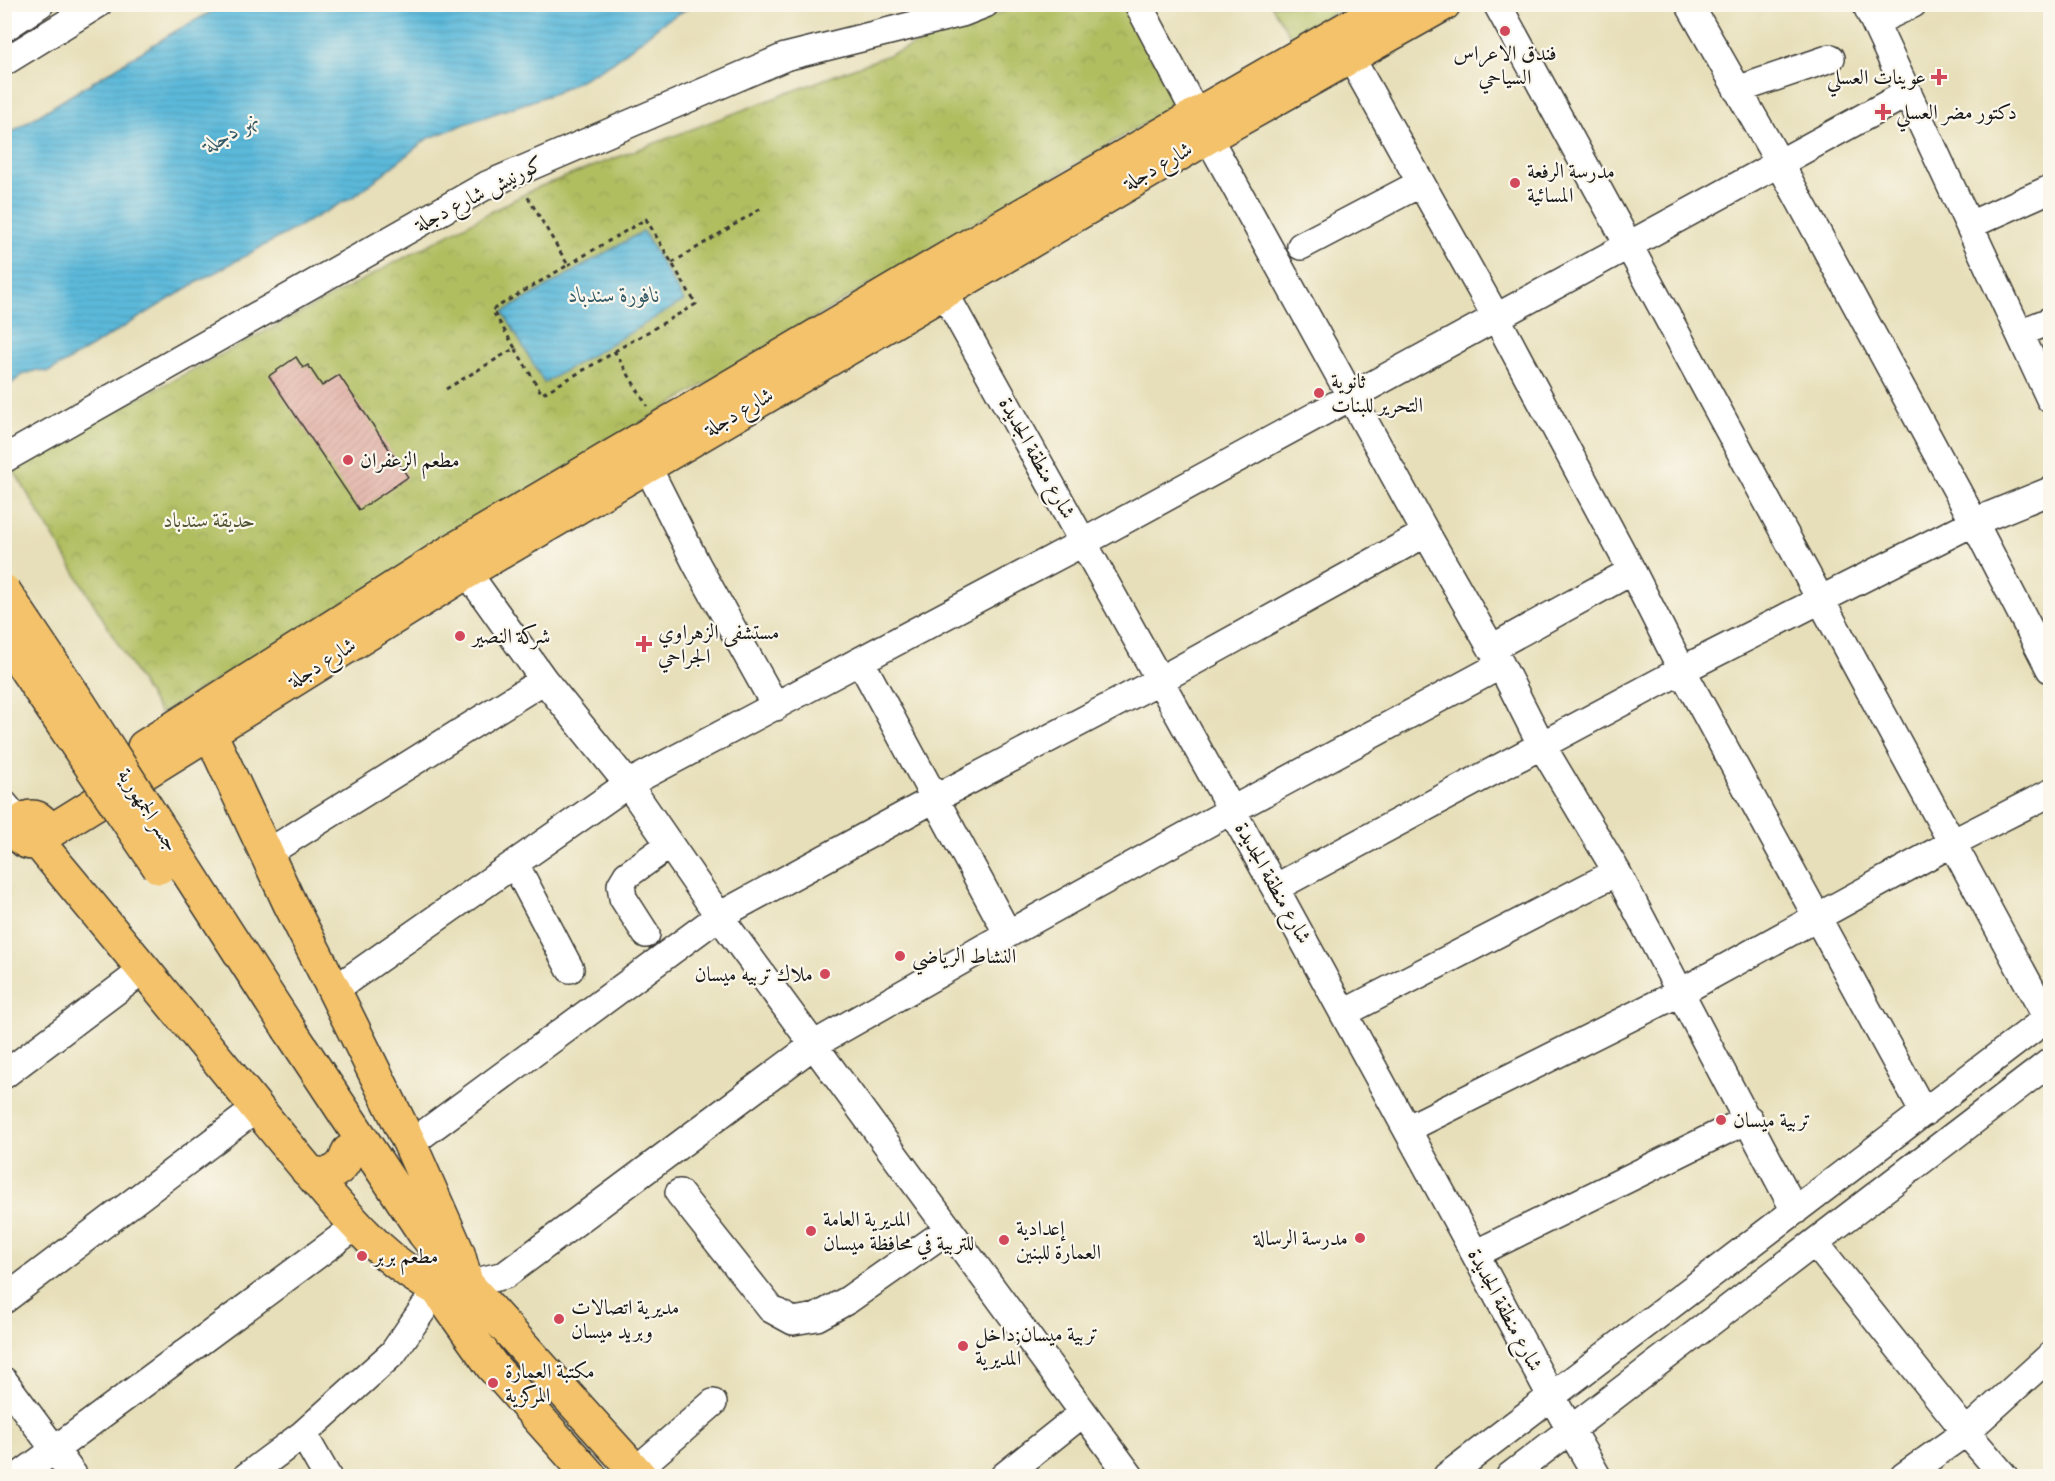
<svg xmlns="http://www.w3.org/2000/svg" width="2055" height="1481" font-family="'IM FELL Double Pica',Amiri,serif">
<defs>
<pattern id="grass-tufts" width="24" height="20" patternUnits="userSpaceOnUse" patternTransform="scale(1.5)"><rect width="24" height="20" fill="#b1be61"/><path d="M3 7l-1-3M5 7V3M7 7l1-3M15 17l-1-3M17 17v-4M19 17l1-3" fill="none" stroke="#98a354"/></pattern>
<pattern id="park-crowns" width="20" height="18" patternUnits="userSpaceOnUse" patternTransform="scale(1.5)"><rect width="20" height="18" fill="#b1be61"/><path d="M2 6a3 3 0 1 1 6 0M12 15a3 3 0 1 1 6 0" fill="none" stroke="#98a354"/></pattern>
<pattern id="water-rules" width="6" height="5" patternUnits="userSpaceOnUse" patternTransform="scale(1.5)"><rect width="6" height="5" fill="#5bb9da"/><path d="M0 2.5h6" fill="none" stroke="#4f9eba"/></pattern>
<pattern id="building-hatch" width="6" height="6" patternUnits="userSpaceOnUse" patternTransform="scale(1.5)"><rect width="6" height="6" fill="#e1ada3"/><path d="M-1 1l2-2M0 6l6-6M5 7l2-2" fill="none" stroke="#c0948c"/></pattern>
</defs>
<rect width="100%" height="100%" fill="#fbf7ec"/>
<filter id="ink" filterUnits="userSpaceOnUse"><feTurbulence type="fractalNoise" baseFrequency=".0167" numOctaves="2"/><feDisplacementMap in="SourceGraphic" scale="12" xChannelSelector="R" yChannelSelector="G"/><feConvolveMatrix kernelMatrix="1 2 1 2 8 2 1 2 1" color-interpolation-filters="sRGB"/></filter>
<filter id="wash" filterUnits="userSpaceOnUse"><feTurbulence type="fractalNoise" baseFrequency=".008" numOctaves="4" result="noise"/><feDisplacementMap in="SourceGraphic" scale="24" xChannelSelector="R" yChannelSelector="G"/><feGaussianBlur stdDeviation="1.35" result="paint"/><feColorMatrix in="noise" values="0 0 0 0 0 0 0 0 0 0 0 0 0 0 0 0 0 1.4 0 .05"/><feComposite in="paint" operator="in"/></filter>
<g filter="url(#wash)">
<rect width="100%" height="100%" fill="#e7dfb9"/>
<path fill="url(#grass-tufts)" stroke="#666d3e" stroke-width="1.5" d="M1271,5H1348L1290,36Z"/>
<path fill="url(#park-crowns)" stroke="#666d3e" stroke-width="1.5" d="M1021,5H1126L1181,102L847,298L160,714L11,466L536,188Z"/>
<path fill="url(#water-rules)" stroke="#3c6a7b" stroke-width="1.5" d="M224,5V4L694,5L664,22L613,62L590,75L555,93L470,122L427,139L356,195L194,284L68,361L48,372L37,370L22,375L5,389V136L174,32Z
M643,231L684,301L544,383L503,312Z"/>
<g id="blocks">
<path fill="url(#building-hatch)" d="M296,357L303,368L308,365L322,386L339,375L408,477L359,510L269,376Z"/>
</g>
</g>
<g filter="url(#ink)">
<use href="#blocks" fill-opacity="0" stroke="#3a3934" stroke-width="1.5"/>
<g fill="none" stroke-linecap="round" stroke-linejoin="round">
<g stroke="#3a3934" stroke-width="30">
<path id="minor" d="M1138,4L1196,114
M1497,4L1629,246L2047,1018
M1689,4L1780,164L1974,522L2050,669
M1866,4L2050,399
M1875,22L1913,4
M4,28L40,4
M1351,58L1496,317L1632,571L1682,670L1924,1113
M4,62L98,4
M1737,90L1831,58
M1208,137L1426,533L1501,665L1542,746L1617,872L1795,1211
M1970,225L2050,189
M1301,246L1421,183
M944,292L1275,888L1475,1254L1551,1396L1597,1476
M2020,333L2050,321
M4,459L487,185L785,57L962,13L985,4
M647,466L697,565L776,707
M467,572L544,680L628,784L719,916L1130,1476
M1492,648L1632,571
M861,662L1008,934
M4,804L20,823
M266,854L544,680
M515,864L570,969
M1275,888L1682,670L1974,522L2050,491
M646,934L623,898L621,885L627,875L669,845
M334,990L628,784L1084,542L1908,93
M1344,1013L1617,872
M4,1075L145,969
M1407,1129L1681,992L1952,843L2050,793
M410,1144L719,916L936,798L1160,680L1426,533
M679,1193L771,1309L793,1321L817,1317L848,1300L949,1229
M1815,1243L1966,1432L2004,1476
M1475,1254L1749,1119
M466,1282L480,1281L505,1275L815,1044L1008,934L1232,810L1501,665
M4,1300L257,1108
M4,1381L74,1476
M303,1434L327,1476
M635,1471L713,1403
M19,1476L356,1226
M247,1476L303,1434L393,1353L437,1289
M1004,1476L1083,1413
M1447,1476L2050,1016
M1510,1476L2050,1062
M1904,1476L1966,1432L2050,1356"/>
</g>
<g stroke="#3a3934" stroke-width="36">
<path id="major" d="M210,733L290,904L334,990L410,1144L458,1253L466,1282
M144,747L450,552L970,245L1389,4
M19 830a13 13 0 1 1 26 0a13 13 0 1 1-26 0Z
M43,836L467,572L1208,137L1444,4
M38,842C104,921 170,1001 235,1081C266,1119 296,1157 328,1194C361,1231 392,1266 437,1289
M289,1029L424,1233L454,1270L640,1476
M307,1170C325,1180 343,1172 348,1152
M425,1272L492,1366L590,1476"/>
</g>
<path stroke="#3a3934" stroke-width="3" stroke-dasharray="4.5 4.5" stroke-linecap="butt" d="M672,263L763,207
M568,265L646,219L696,304L615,351
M515,348L492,310L568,265L526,194
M446,389L515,348L542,394L615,352L647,406"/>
<use href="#minor" stroke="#fff" stroke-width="27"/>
<use href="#major" stroke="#f3c26a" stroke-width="33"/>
<g stroke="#3a3934" stroke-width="36" stroke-linecap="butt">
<path id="major-bridge" d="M4,591L79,703L289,1029
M4,637L159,867"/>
</g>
<use href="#major-bridge" stroke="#f3c26a" stroke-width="33"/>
</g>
</g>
<g fill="#d1495b" stroke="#fbf7ec" stroke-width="2">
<circle cx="1505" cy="31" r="6"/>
<path d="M1936 68h6v6h6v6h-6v6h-6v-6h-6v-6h6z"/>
<path d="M1880 103h6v6h6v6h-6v6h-6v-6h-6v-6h6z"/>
<circle cx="1515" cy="183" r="6"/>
<circle cx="1319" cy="393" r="6"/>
<circle cx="348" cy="460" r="6"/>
<circle cx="460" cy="636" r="6"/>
<path d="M641 635h6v6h6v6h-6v6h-6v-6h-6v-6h6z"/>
<circle cx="900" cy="956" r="6"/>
<circle cx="825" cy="974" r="6"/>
<circle cx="1721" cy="1120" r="6"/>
<circle cx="811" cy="1231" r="6"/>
<circle cx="1360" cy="1238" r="6"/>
<circle cx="1004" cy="1240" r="6"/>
<circle cx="362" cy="1256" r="6"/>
<circle cx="559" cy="1319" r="6"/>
<circle cx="963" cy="1346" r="6"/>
<circle cx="493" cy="1383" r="6"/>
</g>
<g text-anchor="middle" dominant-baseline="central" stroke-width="4.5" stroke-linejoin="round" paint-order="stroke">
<g font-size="21" fill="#1c1c1c" stroke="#fbf7ec" text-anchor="start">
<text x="1505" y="53" text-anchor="middle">فندق الاعراس<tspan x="1505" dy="24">السياحي</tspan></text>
<text x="1926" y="77" text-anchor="end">عوينات العسلي</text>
<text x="1896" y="112">دكتور مضر العسلي</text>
<text x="1527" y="171">مدرسة الرفعة<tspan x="1527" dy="24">المسائية</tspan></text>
<text x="1331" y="381">ثانوية<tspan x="1331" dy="24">التحرير للبنات</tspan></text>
<text x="360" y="460">مطعم الزعفران</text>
<text x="658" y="632">مستشفى الزهراوي<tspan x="658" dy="24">الجراحي</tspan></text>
<text x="472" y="636">شركة النصير</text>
<text x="912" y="956">النشاط الرياضي</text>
<text x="813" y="974" text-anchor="end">ملاك تربيه ميسان</text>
<text x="1733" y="1120">تربية ميسان</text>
<text x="823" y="1219">المديرية العامة<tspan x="823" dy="24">للتربية في محافظة ميسان</tspan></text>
<text x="1016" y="1228">إعدادية<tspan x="1016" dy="24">العمارة للبنين</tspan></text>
<text x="1348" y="1238" text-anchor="end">مدرسة الرسالة</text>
<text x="374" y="1256">مطعم بربر</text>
<text x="571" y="1307">مديرية اتصالات<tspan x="571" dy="24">وبريد ميسان</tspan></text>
<text x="975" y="1334">تربية ميسان;داخل<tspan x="975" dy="24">المديرية</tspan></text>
<text x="505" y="1371">مكتبة العمارة<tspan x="505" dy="24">المركزية</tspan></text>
</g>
<g font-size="21" fill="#1c1c1c" stroke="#fbf7ec">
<text transform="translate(1158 166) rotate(-30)">شارع دجلة</text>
<text transform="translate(479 194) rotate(-27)">كورنيش شارع دجلة</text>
<text transform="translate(739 412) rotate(-30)">شارع دجلة</text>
<text transform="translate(1037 458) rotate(61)">شارع منطقة الجديدة</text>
<text transform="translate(322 663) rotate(-32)">شارع دجلة</text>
<text transform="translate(148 810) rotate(57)">جسر الجمهورية</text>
<text transform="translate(1273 883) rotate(61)">شارع منطقة الجديدة</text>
<text transform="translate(1505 1310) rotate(62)">شارع منطقة الجديدة</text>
</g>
<g font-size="21" fill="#505534" stroke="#fbf7ec">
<text x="209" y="520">حديقة سندباد</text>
</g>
<g font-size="22" font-style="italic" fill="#355b68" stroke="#fbf7ec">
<text transform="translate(231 132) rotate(-31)">نهر دجلة</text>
<text x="614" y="295">نافورة سندباد</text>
</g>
</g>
<rect width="2055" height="1481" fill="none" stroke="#fbf7ec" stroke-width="24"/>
</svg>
